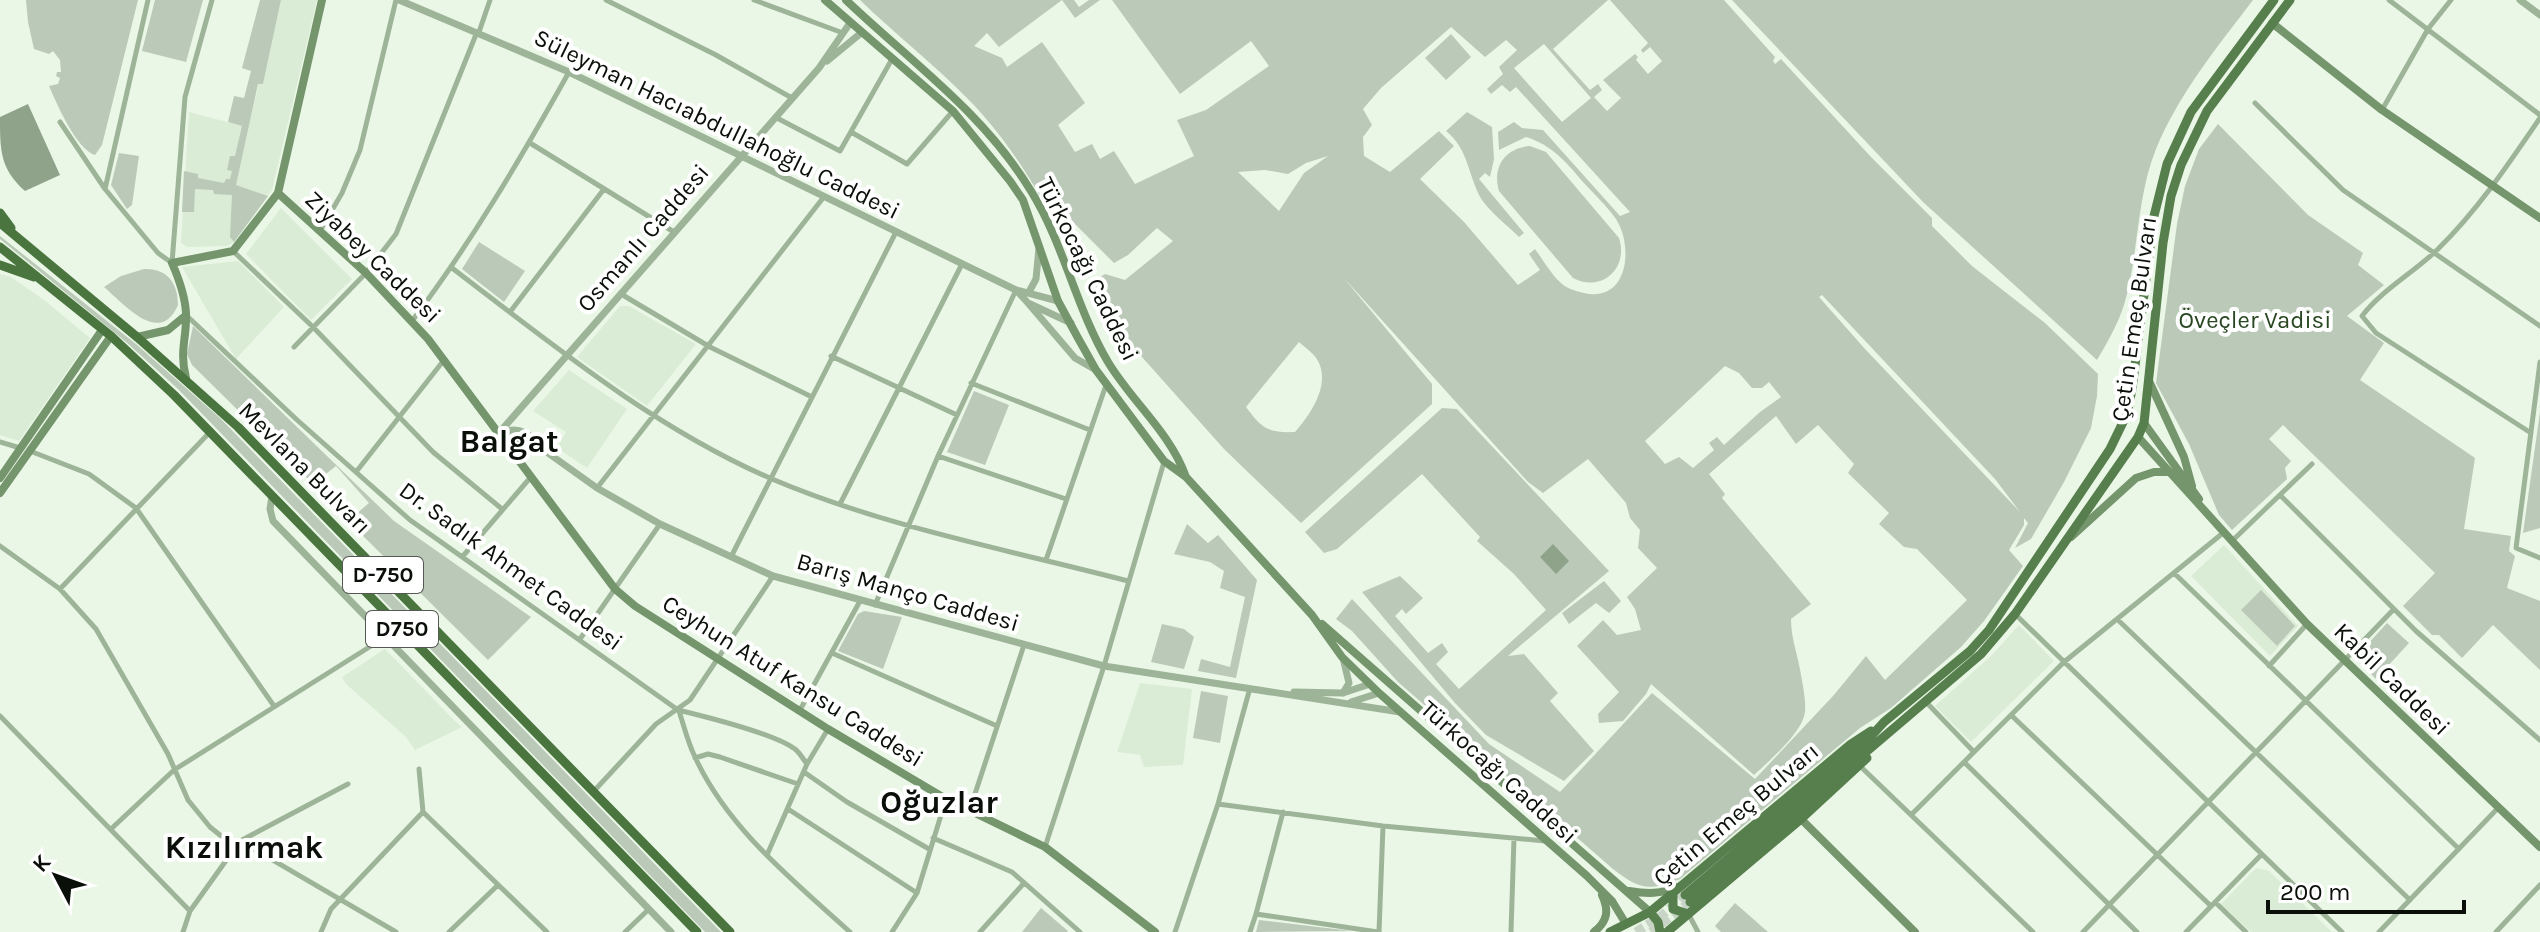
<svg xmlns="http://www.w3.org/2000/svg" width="2540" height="932" font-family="Karla,sans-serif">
<rect width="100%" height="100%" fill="#eaf7e6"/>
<path fill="#daecd5" d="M281,0H317L272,190L234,242L227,246L187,247L181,243L189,112L242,126L246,138L259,83L263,84Z
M281,208L352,279L311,320L246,254Z
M238,261L284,307L236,359L182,267Z
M0,274L11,277L44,300L90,338L19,441L0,435Z
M620,306H629L696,344L647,406L577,357Z
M569,370L627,409L587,468L557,448L566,432L533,411Z
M2224,545L2298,626L2270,656L2191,576Z
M2019,625L2054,661L1971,742L1935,706L1992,655Z
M385,649L454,720L462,727L415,750L406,737L346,684L342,677Z
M1140,683L1192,689L1183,765L1144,767L1140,755L1117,752Z
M2256,868L2269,871L2332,932H2251L2221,904Z"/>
<path fill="#bbc9b8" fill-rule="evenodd" d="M26,0H138L102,145L95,155C76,149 57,104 49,86L58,84L60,78L56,76L57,72H61L60,60L53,51L49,54L34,49L28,22Z
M155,0H203L186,62L142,51Z
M260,0H281L263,84H258L236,185L268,196L234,242L230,237L232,195L214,194L213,190L195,189L194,212H182L184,171L198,174V178L224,183L226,179H230L232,171L227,170L230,156H235L242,126L228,122L234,96L244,98L251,71L242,68Z
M860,0H1074L1079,7L1089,0H1100L1075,18L1062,0L999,47L987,33L974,46L1002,58L1007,67L1042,42L1085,103L1058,125L1075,152L1092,144L1100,159L1114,151L1135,184L1194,156L1177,120L1206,110L1269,66L1251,41L1180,94L1112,0H1608L1553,49L1590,90L1598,84L1602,90L1594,97L1607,111L1621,98L1603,80L1635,54L1638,57L1636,60L1648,74L1662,61L1650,47L1643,53L1641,50L1648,43L1610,0H1724L1775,57L1773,61L1775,64L1781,59L1871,157L1932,218V226L1972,266L2045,323L2098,374L2097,396L2091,428L2064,482L2031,539L2015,548L2028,523L2024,518V525L2009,550L2023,566L1984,621L1961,647L1891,708L1860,728L1680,879C1649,892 1639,889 1613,869L1398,682L1352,631L1336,619L1352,599L1489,744L1560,792L1652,693L1755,779L1833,696L1866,656L1885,680L1967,600L1917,549L1904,547L1879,524L1889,513L1848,473L1854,464L1818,425L1796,444L1776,416L1709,474L1725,494L1722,498L1811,604L1791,619C1791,639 1798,655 1801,675C1803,686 1806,701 1805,712C1803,732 1768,762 1754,775L1651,684L1646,694L1623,721L1599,723L1598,714L1619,692L1577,646L1603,620L1617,635L1641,630L1635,609L1627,597L1657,568L1638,548L1640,530L1630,518L1626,503L1588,459L1543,493L1528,482L1343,277L1432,384V404L1301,523L1224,449L1093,302L1097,279L1105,274L1125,280L1173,241L1157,228L1128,255L1114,263L1067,216L1061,212H1049C1027,172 1002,134 970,101C935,65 895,34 860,0ZM1451,27L1485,57L1506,40L1517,50L1499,67L1503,74L1487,89L1491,94L1502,85L1510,92L1516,87L1630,212L1620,216L1543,130L1522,128L1514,122L1498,132L1499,150L1526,137C1552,145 1566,162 1583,182C1594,194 1607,206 1616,219C1634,247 1628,303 1584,293C1576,291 1567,289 1561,283C1551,274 1543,260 1535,249L1529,254L1540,270L1518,285L1464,222L1420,179L1454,146L1439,131L1390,172L1364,156L1363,137L1372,125L1363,109L1381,88ZM1544,44L1591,98L1562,122L1514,68ZM1328,156L1304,173L1279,211L1238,172L1265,170L1288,174L1306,163ZM1822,295L1995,479L2020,512L1865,349L1819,297ZM1299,342C1304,347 1315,354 1318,361C1331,385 1310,415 1295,432C1268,433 1262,429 1246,407ZM1725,366L1739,373L1752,388H1762L1769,382L1781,397L1760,412L1724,445L1717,437L1709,443L1714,450L1693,468L1679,457L1665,464L1645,441Z
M1732,0H2253C2218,46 2178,95 2156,149C2136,199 2139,254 2124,305C2118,324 2107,343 2097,360L1923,202Z
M1451,34L1471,57L1446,80L1425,58Z
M1467,112L1492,127L1494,159L1490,177L1485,173L1479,179L1524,233L1519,237C1507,225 1491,213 1482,200C1468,177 1469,149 1446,131Z
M2218,124L2308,215L2363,253L2358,265L2384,285L2347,316L2384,343L2360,380L2475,458L2464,529L2511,536L2509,551L2515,556L2507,588L2540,601V670L2493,625L2462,658L2439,635H2432L2403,606L2435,573L2283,425L2269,439L2291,461L2285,468L2287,479L2232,530L2219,515L2189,444L2156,383L2177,224L2185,186L2199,149Z
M1530,146L1546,152L1619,238C1629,269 1601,293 1573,278L1499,191C1492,167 1505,148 1530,146Z
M119,153L139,156L132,205L127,209L111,185Z
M0,236L136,344L220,418L721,932H705L178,389L126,342L0,239Z
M479,242L525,271L504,302L462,269Z
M144,269C167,268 178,283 178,305C160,347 124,304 104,287L121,276Z
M193,326L394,521L531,617L488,660L348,521L369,503L336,466L313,484L192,365L187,354Z
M974,391L1009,405L985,465L947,452Z
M1442,408L1457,409L1609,571L1508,656L1524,654L1558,693L1550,701L1594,751L1564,781L1486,735L1455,703L1362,592L1400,576L1423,598L1406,614L1402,609L1395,616L1428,653L1442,643L1448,652L1436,664L1459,689L1546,610L1514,574L1477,541L1480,537L1422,474L1337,549L1324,553L1305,532Z
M2540,412V528L2523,533Z
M1187,524L1208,543L1218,535L1257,580L1236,678L1198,671L1201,659L1230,667L1245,597L1220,588L1224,571L1210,562L1174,554Z
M1604,581L1621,601L1609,613L1596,603L1569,624L1562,613Z
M2261,590L2295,626L2277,646L2241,610Z
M864,611L902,617L883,669L838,651L858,614Z
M2387,623L2409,643L2376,679L2355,658Z
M1162,624L1184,629L1194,637L1184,669L1151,662Z
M1201,691L1228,696L1220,743L1193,738Z
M1735,903L1768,932H1721L1715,926Z
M1041,908L1068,931L1067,932H1022Z
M1259,920L1352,931L1256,932Z"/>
<path fill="#8fa38b" d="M28,104L60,175L25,191C0,169 0,150 0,117Z
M1553,544L1569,561L1556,574L1540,557Z"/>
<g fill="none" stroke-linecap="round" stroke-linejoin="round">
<path stroke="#c8d4c5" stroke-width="9" stroke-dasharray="9 4.5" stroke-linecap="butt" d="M1636,932L1661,916L1685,895
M1651,932L1690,902"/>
<path stroke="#9eb499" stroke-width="5" d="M606,0L716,55L792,98
M754,0L843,33
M2389,0L2540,115
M479,32L490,0
M2255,103L2343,190L2540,326
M2382,110L2428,29L2451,0
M775,117L840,151L892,59
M60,122L105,189L158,253L172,263L185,97L212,0
M851,132L907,164L953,111
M530,143L674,232
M105,189L148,0
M320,231L342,193L360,150L396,0
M233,251L313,327L433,452L502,509
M452,268C553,345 654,428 772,479C885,527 1009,550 1128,581
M621,294L710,347L810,396
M510,312L604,189
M186,315L296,419L410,520L678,710C707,717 773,733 795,749C800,753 803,759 807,764
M412,321C471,243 521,158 569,72
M294,347L366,273L396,234L477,32
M831,356L957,415
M2540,362L2516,548L2540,558
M971,383L1090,430
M2531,433L2376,333L2362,316C2382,290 2413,273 2437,250C2477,211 2508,165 2540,118
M0,442L20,448
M30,451L89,474L136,508L274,706
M938,456L1066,499
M356,472L444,360
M597,488L823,198
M2280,495L2416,631L2540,740
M840,504L962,264
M2232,541L2312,464
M0,546L60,589L96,629L168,754L188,800L210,827L236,848
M463,556L530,478
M731,557L896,232
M1046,560L1106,385
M2174,573L2459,849
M60,589L210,432
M875,605L938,456L1016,290
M2016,615L2342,932
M2117,619L2410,900
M580,639L660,524
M832,653L997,726
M2269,666L2307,624
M1926,702L1974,752
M800,710L860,601
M679,711C684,726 688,743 695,757C728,829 794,881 850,932
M2011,715L2211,906
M0,716L190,911
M695,758L708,754L720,757L798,784
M1964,762L2137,932
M1860,766L2033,932
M419,769L423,812
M804,772L847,802L929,849
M594,791L656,724L690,700L773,576
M1218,804L1383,826L1545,841
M788,809L917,893
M970,809L1024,645
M1283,812L1256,914L1378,932
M1911,815L2064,662L2223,533
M111,829L174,770L390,634L399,626
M933,838L1012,872L1080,932
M240,841L396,932
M1045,847L1104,666L1164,462
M767,855L807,764L828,729
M2215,902L2246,932
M1689,915L1698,932
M183,932L190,911L240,841L348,784
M321,932L331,909L423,812L547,932
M449,932L498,885
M625,932L649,909
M892,932L917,893L946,799
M980,932L1024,883
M1175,932L1218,804L1250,688
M1250,932L1256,914
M1379,932L1383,826
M1511,932L1514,838
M2083,932L2394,609
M2186,932L2261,855
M2379,932L2498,808
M2496,932L2540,885"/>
<path stroke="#9eb499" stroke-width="7" d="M399,0L569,72L1016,290L1058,301
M2520,0L2540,15
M827,61L861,33
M1017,291L1028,303L1071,323
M1029,292L1036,279L1039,248
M1028,303L1075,358L1096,370
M500,433C520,425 530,434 544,449
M498,434L518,438L548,453L597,488L660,524L773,576L1104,666L1400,712
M498,434L819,68L850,23
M272,496L270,509L273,521L671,932
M1294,692L1343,693L1370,684
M1343,693L1349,683L1343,658
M1351,702L1379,693"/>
<path stroke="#75956d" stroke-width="8" d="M322,0L278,193L366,273L428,339L615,589L635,606L828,729L946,799L1045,847L1155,932
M825,0L953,111L1010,181L1023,200L1058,301L1078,338L1096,370L1164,461L1186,477L1312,615L1342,657L1379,693L1587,876L1612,901L1626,924
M846,0C911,62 984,113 1031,191C1064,244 1076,308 1108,362C1132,402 1170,432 1186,477
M2272,23L2382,110L2540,218
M137,337L168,330L185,316
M186,378C179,351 187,338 186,313C185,295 179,279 172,263L233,251L278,193
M2149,381L2184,457L2192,486
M2144,423L2199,499
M2138,437L2307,624L2540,847
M0,478L102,330
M0,493L111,336
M2071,537L2136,478L2154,472H2169
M1322,624L1650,912
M1801,819L1915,932
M1629,891C1648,894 1660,894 1678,887
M1594,932C1608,921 1609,910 1602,895"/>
<path stroke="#577f4d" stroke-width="9" d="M1673,894V909L1688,914
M1685,895L1863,745L1884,722L1970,651L1989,630L2110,449L2127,414L2132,389L2154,216L2167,164L2191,112L2274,0
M1690,902L1981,654L2015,614L2138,437L2144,423L2163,243L2171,196L2181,165L2207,111L2290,0
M1650,912L1658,922L1660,932
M1610,932L1650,912L1851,744L1871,731
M1667,932L1801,819L1867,758"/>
<path stroke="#4a753f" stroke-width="9" d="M0,213L11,228
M0,223L137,337L238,427L730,932
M0,247L111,336L174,395L697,932
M0,265L34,277"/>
</g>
<g text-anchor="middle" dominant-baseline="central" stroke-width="8" stroke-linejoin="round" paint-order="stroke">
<g fill="#fff" stroke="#545753" stroke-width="2">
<rect x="343" y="557" width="80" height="36" rx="6"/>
<rect x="366" y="611" width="72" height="36" rx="6"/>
</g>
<g font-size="22" font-weight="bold" fill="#0a0f09">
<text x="383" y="575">D-750</text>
<text x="402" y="629">D750</text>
</g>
<g font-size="24" fill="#0a0f09" stroke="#fff">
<text transform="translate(717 124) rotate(26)">Süleyman Hacıabdullahoğlu Caddesi</text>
<text transform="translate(643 238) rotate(-49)">Osmanlı Caddesi</text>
<text transform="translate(373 257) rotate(44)">Ziyabey Caddesi</text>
<text transform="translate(1088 269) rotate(64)">Türkocağı Caddesi</text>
<text transform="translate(2134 319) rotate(-82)">Çetin Emeç Bulvarı</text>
<text transform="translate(305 468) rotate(45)">Mevlana Bulvarı</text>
<text transform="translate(511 566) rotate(36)">Dr. Sadık Ahmet Caddesi</text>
<text transform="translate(908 592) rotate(16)">Barış Manço Caddesi</text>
<text transform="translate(2392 679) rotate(44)">Kabil Caddesi</text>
<text transform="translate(793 681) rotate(32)">Ceyhun Atuf Kansu Caddesi</text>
<text transform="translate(1499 772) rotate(42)">Türkocağı Caddesi</text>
<text transform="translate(1736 814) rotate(-40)">Çetin Emeç Bulvarı</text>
</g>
<g font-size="24" fill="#294721" stroke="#fff">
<text x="2255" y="320">Öveçler Vadisi</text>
</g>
<g font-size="32" font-weight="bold" fill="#0a0f09" stroke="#fff">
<text x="509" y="441">Balgat</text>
<text x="939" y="802">Oğuzlar</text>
<text x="244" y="847">Kızılırmak</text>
</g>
</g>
<g transform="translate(56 876) rotate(311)" stroke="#ffffff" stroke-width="6" paint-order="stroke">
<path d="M0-6L14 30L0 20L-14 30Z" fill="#0a0f09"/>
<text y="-12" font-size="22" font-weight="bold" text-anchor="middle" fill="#0a0f09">K</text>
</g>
<path d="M2268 900v12h196v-12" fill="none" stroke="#0a0f09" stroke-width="4"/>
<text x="2280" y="900" font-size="24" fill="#0a0f09" stroke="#ffffff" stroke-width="6" paint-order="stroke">200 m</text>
</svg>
